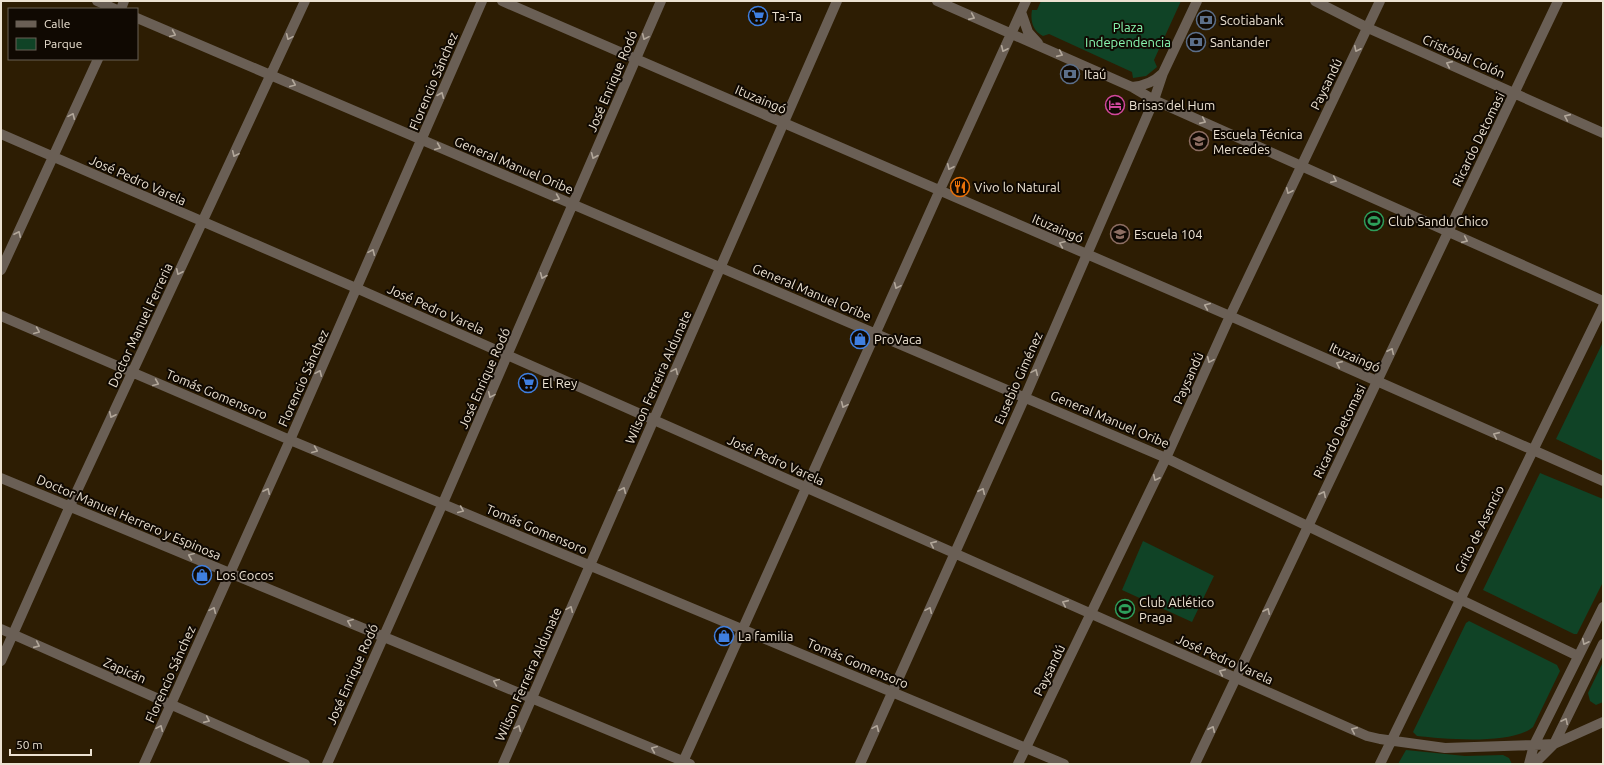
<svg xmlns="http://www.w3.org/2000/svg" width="1604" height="765" font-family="Ubuntu,sans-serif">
<rect width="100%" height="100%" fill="#2d1d03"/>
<path fill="#104326" d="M1041,1H1181L1154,60L1157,67L1146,76L1133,78L1132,72L1049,34L1043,36C1033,31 1030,21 1032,10H1037Z
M1603,342V461L1556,439Z
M1540,473L1603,499V582L1577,634H1574L1483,590Z
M1143,541L1214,576L1192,622L1122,590Z
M1469,621L1557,665L1560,671L1533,727C1512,745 1444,739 1417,736L1413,732L1466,623Z
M1603,662V702L1596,705L1590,701L1588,693Z
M1406,750L1465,756L1503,755L1509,758L1512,764H1398Z"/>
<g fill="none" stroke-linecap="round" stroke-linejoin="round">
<path stroke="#6a5f55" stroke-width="10" d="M97,1L115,9
M502,1L1230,316L1603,481
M937,1L1132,87L1154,100L1603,301
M1315,1L1368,28L1603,133
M121,9L124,1
M1021,12L1028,32L1038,43
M137,18L1166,458L1578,656
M1132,87C1145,86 1154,82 1163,73
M1,134L356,288L1367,736L1380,739L1445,748L1534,745L1554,744L1603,722
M1,270L98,59
M1,316L290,440L1064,764
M1,478L690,764
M1,629L305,764
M1,661L70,506L305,1
M144,764L290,440L482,1
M327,764L443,503L661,1
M503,764L837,1
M682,764L939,192L1026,1
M860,764L1025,397L1154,100L1163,73L1197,1
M1018,764L1166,458L1230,316L1380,1
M1195,764L1558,1
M1380,764L1603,307
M1529,764L1534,745L1603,607
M1534,764L1554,744L1603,644"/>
</g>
<defs><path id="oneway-chevron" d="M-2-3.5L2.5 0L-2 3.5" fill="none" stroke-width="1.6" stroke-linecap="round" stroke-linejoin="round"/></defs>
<g stroke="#b2a79a">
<use href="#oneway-chevron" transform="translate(972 17) rotate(24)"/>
<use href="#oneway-chevron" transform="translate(173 34) rotate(23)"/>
<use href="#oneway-chevron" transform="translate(289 37) rotate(114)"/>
<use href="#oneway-chevron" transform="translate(645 37) rotate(114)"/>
<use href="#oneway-chevron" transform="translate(1004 49) rotate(115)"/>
<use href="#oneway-chevron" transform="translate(1357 49) rotate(116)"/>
<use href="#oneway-chevron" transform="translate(1060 54) rotate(24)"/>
<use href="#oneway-chevron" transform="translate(1449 64) rotate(-156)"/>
<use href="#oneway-chevron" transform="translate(293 84) rotate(23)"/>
<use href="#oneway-chevron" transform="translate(441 95) rotate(-67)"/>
<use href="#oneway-chevron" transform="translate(72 116) rotate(-66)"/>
<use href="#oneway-chevron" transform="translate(1567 117) rotate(-156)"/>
<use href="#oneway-chevron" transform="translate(1203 121) rotate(24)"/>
<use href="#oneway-chevron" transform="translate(438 147) rotate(23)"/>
<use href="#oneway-chevron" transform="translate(235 154) rotate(115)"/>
<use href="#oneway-chevron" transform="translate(594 156) rotate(113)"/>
<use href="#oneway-chevron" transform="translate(950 167) rotate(115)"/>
<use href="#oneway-chevron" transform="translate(1334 180) rotate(24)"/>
<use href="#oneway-chevron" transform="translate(1289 191) rotate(115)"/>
<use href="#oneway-chevron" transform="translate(557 198) rotate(23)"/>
<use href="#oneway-chevron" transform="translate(18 234) rotate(-65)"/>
<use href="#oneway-chevron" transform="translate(1465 240) rotate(24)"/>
<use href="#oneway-chevron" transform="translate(1062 244) rotate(-157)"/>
<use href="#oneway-chevron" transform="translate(372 252) rotate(-66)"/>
<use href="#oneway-chevron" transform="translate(179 272) rotate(115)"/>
<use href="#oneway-chevron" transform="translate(543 276) rotate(113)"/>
<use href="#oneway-chevron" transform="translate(897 286) rotate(114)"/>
<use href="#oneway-chevron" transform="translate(1207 306) rotate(-157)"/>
<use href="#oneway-chevron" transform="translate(37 331) rotate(23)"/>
<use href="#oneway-chevron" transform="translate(1391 351) rotate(-65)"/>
<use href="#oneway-chevron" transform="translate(1210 360) rotate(114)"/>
<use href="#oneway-chevron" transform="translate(1339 364) rotate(-156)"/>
<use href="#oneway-chevron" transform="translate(675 371) rotate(-66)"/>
<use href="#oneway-chevron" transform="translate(1035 372) rotate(-66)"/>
<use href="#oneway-chevron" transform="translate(319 373) rotate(-66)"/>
<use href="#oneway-chevron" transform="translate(156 383) rotate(23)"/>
<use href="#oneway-chevron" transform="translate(491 395) rotate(114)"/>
<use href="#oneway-chevron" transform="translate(844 405) rotate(114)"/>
<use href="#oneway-chevron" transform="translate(112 415) rotate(115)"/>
<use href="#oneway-chevron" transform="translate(1496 435) rotate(-156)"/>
<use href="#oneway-chevron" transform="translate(315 450) rotate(22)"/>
<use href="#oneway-chevron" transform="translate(1156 478) rotate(116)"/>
<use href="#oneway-chevron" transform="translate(623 490) rotate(-66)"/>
<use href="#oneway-chevron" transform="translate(267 491) rotate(-65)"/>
<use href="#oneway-chevron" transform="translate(982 491) rotate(-65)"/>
<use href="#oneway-chevron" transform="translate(1323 494) rotate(-64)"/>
<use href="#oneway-chevron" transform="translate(461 510) rotate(23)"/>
<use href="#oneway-chevron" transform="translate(933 544) rotate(-156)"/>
<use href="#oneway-chevron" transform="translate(191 556) rotate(-157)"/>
<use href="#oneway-chevron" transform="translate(1065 603) rotate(-156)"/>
<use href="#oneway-chevron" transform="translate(570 609) rotate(-66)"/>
<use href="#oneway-chevron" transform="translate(213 610) rotate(-66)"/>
<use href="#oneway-chevron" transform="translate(929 610) rotate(-66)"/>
<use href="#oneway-chevron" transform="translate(1267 611) rotate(-65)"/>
<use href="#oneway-chevron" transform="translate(350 622) rotate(-158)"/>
<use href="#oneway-chevron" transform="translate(1585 642) rotate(117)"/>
<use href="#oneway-chevron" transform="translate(37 645) rotate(24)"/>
<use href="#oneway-chevron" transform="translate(1222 672) rotate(-156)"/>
<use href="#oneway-chevron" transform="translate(496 682) rotate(-157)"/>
<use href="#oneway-chevron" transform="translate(207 720) rotate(24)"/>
<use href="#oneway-chevron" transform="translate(1565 721) rotate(-64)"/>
<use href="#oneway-chevron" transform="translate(160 728) rotate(-66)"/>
<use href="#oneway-chevron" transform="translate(518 728) rotate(-66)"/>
<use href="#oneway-chevron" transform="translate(876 728) rotate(-66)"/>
<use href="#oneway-chevron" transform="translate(1212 729) rotate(-65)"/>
<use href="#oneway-chevron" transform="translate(1354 730) rotate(-156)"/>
<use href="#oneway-chevron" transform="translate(654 749) rotate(-157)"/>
</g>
<defs>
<g id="supermarket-ring" transform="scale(1)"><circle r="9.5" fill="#100902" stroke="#3f7fe0" stroke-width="1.5"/><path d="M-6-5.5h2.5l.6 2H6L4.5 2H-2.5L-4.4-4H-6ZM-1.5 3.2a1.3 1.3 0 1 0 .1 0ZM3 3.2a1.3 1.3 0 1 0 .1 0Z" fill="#3f7fe0"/></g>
<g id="bank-ring" transform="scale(1)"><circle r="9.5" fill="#100902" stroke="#5c6f8a" stroke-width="1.5"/><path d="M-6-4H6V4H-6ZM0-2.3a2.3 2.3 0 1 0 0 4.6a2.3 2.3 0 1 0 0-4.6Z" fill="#5c6f8a"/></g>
<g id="hotel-ring" transform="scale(1)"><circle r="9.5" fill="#100902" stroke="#d1479c" stroke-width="1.5"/><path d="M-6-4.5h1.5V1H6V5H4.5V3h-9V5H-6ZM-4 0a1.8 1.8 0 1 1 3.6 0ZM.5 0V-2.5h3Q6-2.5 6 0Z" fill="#d1479c"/></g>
<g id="school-ring" transform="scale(1)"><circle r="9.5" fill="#100902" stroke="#8d6e63" stroke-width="1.5"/><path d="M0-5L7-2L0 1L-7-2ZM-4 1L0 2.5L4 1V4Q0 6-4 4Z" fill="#8d6e63"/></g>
<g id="restaurant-ring" transform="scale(1)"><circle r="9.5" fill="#100902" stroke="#e8710a" stroke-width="1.5"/><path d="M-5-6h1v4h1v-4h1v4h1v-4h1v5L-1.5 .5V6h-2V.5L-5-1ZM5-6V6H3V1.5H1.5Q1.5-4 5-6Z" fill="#e8710a"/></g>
<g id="stadium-ring" transform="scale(1)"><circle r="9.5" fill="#100902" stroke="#2e9e5b" stroke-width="1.5"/><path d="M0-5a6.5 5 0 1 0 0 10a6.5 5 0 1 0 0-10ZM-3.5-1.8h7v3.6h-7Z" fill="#2e9e5b"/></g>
<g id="shop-ring" transform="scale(1)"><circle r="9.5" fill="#100902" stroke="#3f7fe0" stroke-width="1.5"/><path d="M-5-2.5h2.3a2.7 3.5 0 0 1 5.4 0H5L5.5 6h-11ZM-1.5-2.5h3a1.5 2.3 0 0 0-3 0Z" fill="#3f7fe0"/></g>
</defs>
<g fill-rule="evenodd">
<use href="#supermarket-ring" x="758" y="16"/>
<use href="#bank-ring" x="1206" y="20"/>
<use href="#bank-ring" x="1196" y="42"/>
<use href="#bank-ring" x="1070" y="74"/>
<use href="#hotel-ring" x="1115" y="105"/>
<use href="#school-ring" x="1199" y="141"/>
<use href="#restaurant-ring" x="960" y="187"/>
<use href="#stadium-ring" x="1374" y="221"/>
<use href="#school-ring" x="1120" y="234"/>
<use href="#shop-ring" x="860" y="339"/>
<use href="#supermarket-ring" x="528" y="383"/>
<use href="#shop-ring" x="202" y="575"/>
<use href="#stadium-ring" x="1125" y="609"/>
<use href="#shop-ring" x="724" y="636"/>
</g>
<g text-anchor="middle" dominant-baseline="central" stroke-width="4" stroke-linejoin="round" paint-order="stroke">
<g font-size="13" fill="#ece2d2" stroke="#100902" text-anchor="start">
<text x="772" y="16">Ta-Ta</text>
<text x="1220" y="20">Scotiabank</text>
<text x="1210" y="42">Santander</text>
<text x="1084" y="74">Itaú</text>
<text x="1129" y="105">Brisas del Hum</text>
<text x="1213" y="134">Escuela Técnica<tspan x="1213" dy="15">Mercedes</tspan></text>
<text x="974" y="187">Vivo lo Natural</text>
<text x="1388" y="221">Club Sandu Chico</text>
<text x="1134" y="234">Escuela 104</text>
<text x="874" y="339">ProVaca</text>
<text x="542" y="383">El Rey</text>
<text x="216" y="575">Los Cocos</text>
<text x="1139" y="602">Club Atlético<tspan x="1139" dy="15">Praga</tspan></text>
<text x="738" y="636">La familia</text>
</g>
<g font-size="13" fill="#88f7b0" stroke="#100902">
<text x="1128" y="27">Plaza<tspan x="1128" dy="15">Independencia</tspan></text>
</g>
<g font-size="13" fill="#ece2d2" stroke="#100902">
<text transform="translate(1464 56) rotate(24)">Cristóbal Colón</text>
<text transform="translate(433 81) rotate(-67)">Florencio Sánchez</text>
<text transform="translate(612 81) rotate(-67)">José Enrique Rodó</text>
<text transform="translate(1326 84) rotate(-64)">Paysandú</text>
<text transform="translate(761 99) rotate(23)">Ituzaingó</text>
<text transform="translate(1478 139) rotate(-64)">Ricardo Detomasi</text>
<text transform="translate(514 165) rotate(23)">General Manuel Oribe</text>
<text transform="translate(138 180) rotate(24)">José Pedro Varela</text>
<text transform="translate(1058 228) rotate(23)">Ituzaingó</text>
<text transform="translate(812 292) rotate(23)">General Manuel Oribe</text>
<text transform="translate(436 309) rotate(24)">José Pedro Varela</text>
<text transform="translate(140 325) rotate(-65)">Doctor Manuel Ferreria</text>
<text transform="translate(1355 357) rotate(24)">Ituzaingó</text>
<text transform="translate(658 377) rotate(-66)">Wilson Ferreira Aldunate</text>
<text transform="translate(303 378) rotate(-66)">Florencio Sánchez</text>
<text transform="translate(484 378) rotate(-66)">José Enrique Rodó</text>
<text transform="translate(1018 378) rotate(-66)">Eusebio Giménez</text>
<text transform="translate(1188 378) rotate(-66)">Paysandú</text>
<text transform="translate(217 394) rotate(23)">Tomás Gomensoro</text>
<text transform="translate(1110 419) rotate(23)">General Manuel Oribe</text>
<text transform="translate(1339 431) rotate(-64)">Ricardo Detomasi</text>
<text transform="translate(776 460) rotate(24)">José Pedro Varela</text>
<text transform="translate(129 517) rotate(23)">Doctor Manuel Herrero y Espinosa</text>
<text transform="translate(537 529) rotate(23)">Tomás Gomensoro</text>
<text transform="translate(1479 529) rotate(-64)">Grito de Asencio</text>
<text transform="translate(1225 659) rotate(24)">José Pedro Varela</text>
<text transform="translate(858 663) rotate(23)">Tomás Gomensoro</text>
<text transform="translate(125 670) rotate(24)">Zapicán</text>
<text transform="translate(1049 670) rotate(-64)">Paysandú</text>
<text transform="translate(170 674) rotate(-66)">Florencio Sánchez</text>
<text transform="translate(352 674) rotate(-66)">José Enrique Rodó</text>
<text transform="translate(528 674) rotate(-66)">Wilson Ferreira Aldunate</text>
</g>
</g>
<rect width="1604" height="765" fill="none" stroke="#ece2d2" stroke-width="4"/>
<rect x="8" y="8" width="130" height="52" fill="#100902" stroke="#686055"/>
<rect x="16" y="21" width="20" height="6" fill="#6a5f55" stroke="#686055"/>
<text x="44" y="28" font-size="12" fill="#ece2d2">Calle</text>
<rect x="16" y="38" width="20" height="12" fill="#104326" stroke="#686055"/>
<text x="44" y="48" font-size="12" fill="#ece2d2">Parque</text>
<path d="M10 749v6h81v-6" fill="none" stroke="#ece2d2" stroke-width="2"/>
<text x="16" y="749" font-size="12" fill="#ece2d2" stroke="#100902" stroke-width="3" paint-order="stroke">50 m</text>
</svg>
